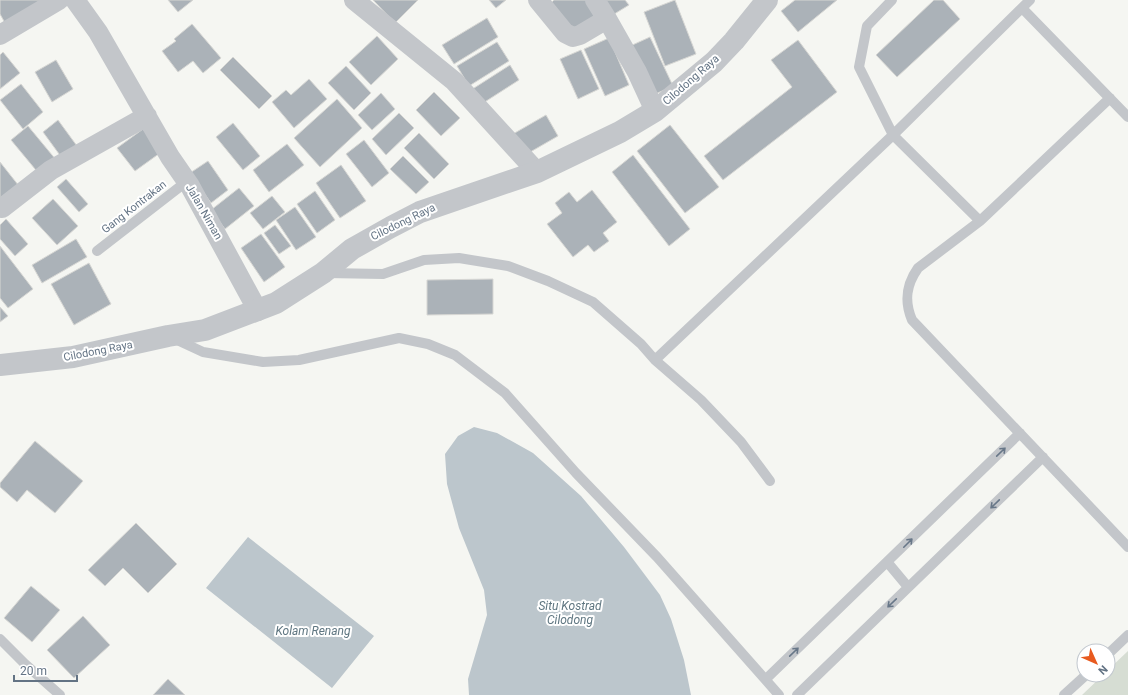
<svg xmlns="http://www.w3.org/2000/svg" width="1128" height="695" font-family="Roboto,sans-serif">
<rect width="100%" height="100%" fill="#f5f6f2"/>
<path fill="#d6ddd3" d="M1128,651V695H1082L1103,675H1108V670Z"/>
<path fill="#bcc6cc" d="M474,427L497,433L533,453L581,496L624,547L660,595L671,619L684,660L691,695H469L468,679L487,615L484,590L459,528L447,484L445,454L458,436Z
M248,537L374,636L332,688L206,588Z"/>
<path fill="#abb2b8" stroke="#d7d7d4" d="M0,0H41L5,23L0,14Z
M168,0H193L178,12Z
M373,0H418L395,23Z
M489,0H506L496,8Z
M554,0H589L599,13L575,33L551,3Z
M600,0H625L629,5L611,16Z
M675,0L696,54L665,66L644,12Z
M795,0H837L798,32L781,11Z
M934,0H943L960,19L897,77L876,55Z
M487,18L498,37L454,64L442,45Z
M192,24L221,58L203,73L193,61L178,72L162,51L176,41L174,39Z
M377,36L398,59L371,85L349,62Z
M650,37L673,86L651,96L628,47Z
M609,38L629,85L605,96L584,49Z
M798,40L837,92L723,180L704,156L792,87L771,60Z
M497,42L509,61L469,86L457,66Z
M581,50L599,89L578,99L560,59Z
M3,52L20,73L0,89V55Z
M233,57L272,96L259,109L220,70Z
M56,60L73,89L52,102L35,72Z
M510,65L519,80L480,105L471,90Z
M346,66L371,93L354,110L328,83Z
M309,79L327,99L294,128L272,102L286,90L291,95Z
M21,84L43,112L23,129L0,100Z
M434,92L460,118L441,136L416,110Z
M381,93L395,109L372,130L358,115Z
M337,99L362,128L320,167L294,138Z
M399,113L414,128L386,155L372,139Z
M546,115L558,136L525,155L513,134Z
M58,120L77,146L62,158L43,132Z
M233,123L260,156L243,170L216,137Z
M670,125L719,187L685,213L637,151Z
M28,126L57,161L40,175L11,140Z
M143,129L160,153L135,171L117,148Z
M419,133L449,164L434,179L404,148Z
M364,140L389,173L372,187L346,154Z
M287,144L304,165L269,192L253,170Z
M633,155L690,229L669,246L612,172Z
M403,156L429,182L416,194L390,169Z
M208,161L228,190L211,203L190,173Z
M0,162L19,186L0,201Z
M341,165L366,201L340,218L316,183Z
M66,179L88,204L79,212L57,187Z
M239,188L254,206L225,229L211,210Z
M592,190L617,222L603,233L609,241L594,252L588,245L573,257L547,224L562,213L555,203L569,192L577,202Z
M315,191L335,220L317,233L297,204Z
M272,196L285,212L263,229L250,213Z
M53,199L78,226L57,245L32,218Z
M295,207L316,237L296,250L276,220Z
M6,219L28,244L15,256L0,239V225Z
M275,225L291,246L279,254L264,233Z
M261,234L285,267L264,282L241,248Z
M76,239L87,257L42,283L32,265Z
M0,246L33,289L8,308L0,298Z
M89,263L111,304L74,325L51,284Z
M493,279V314L427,315V280Z
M0,307L8,316L0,322Z
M35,441L83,481L55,513L27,490L17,502L0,487V483Z
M136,523L177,564L148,593L123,568L105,586L88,570Z
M31,586L60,610L32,642L4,618Z
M83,616L110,645L74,678L47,650Z
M168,679L185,695H153Z"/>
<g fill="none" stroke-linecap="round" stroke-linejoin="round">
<path stroke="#c3c6ca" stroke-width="10" d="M892,0L867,26L859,67L893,135L980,221L918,268C906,285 904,301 912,320L1128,547
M1022,8L1128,117
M980,221L1110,98
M97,251L186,182
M326,273L383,274L424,260L459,258L508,266L548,281L593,302L641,344L655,360L701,400L741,442L770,481
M175,339L203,352L263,362L299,360L399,338L428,344L455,355L505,393L576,473L657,557L779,695
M655,360L893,135L1030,0
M888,563L908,587
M0,639L25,664L60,695
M1108,654L1128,635
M766,679L1020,433
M797,695L1043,457
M1064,695L1086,675"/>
<path stroke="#c3c6ca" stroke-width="20" d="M75,0L98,32L170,157L190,186L258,311
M354,0L454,81L537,172
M538,0L565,33L573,37L580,35L607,19L637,72L655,111
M595,0L607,19
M0,35L59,0
M2,208L51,170L147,116"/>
<path stroke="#c3c6ca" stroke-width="22" d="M0,365L73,357L168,336L205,330L276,303L323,273L352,249L391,227L420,212L537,172L620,132L655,111L714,62L734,41L767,0"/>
</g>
<defs><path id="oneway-shaft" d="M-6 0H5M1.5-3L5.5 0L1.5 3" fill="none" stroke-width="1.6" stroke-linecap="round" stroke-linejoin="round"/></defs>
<g stroke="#687788">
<use href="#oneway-shaft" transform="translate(1001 452) rotate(-44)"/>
<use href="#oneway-shaft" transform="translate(995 504) rotate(136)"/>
<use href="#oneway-shaft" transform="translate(908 543) rotate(-45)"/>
<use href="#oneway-shaft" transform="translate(892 603) rotate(136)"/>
<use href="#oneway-shaft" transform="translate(794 652) rotate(-44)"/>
</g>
<g text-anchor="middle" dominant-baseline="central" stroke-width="4" stroke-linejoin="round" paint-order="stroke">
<g font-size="11" fill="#637384" stroke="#fff">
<text transform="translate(691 80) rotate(-41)">Cilodong Raya</text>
<text transform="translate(134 207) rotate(-38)">Gang Kontrakan</text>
<text transform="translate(204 212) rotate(60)">Jalan Niman</text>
<text transform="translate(403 222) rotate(-26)">Cilodong Raya</text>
<text transform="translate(98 351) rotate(-11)">Cilodong Raya</text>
</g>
<g font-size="12" font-style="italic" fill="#5f7681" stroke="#fff">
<text x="570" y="606">Situ Kostrad<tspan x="570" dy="14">Cilodong</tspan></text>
<text x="313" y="631">Kolam Renang</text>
</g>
</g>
<g transform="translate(1096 663) rotate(135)"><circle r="19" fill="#ffffff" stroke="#c1c7ce"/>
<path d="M0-3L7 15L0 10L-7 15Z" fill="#e85a1f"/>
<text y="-6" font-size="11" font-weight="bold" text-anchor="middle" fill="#637384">N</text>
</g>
<path d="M14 675v6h63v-6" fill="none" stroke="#637384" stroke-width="2"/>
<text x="20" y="675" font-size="12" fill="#637384" stroke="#ffffff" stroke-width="3" paint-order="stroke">20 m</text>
</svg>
